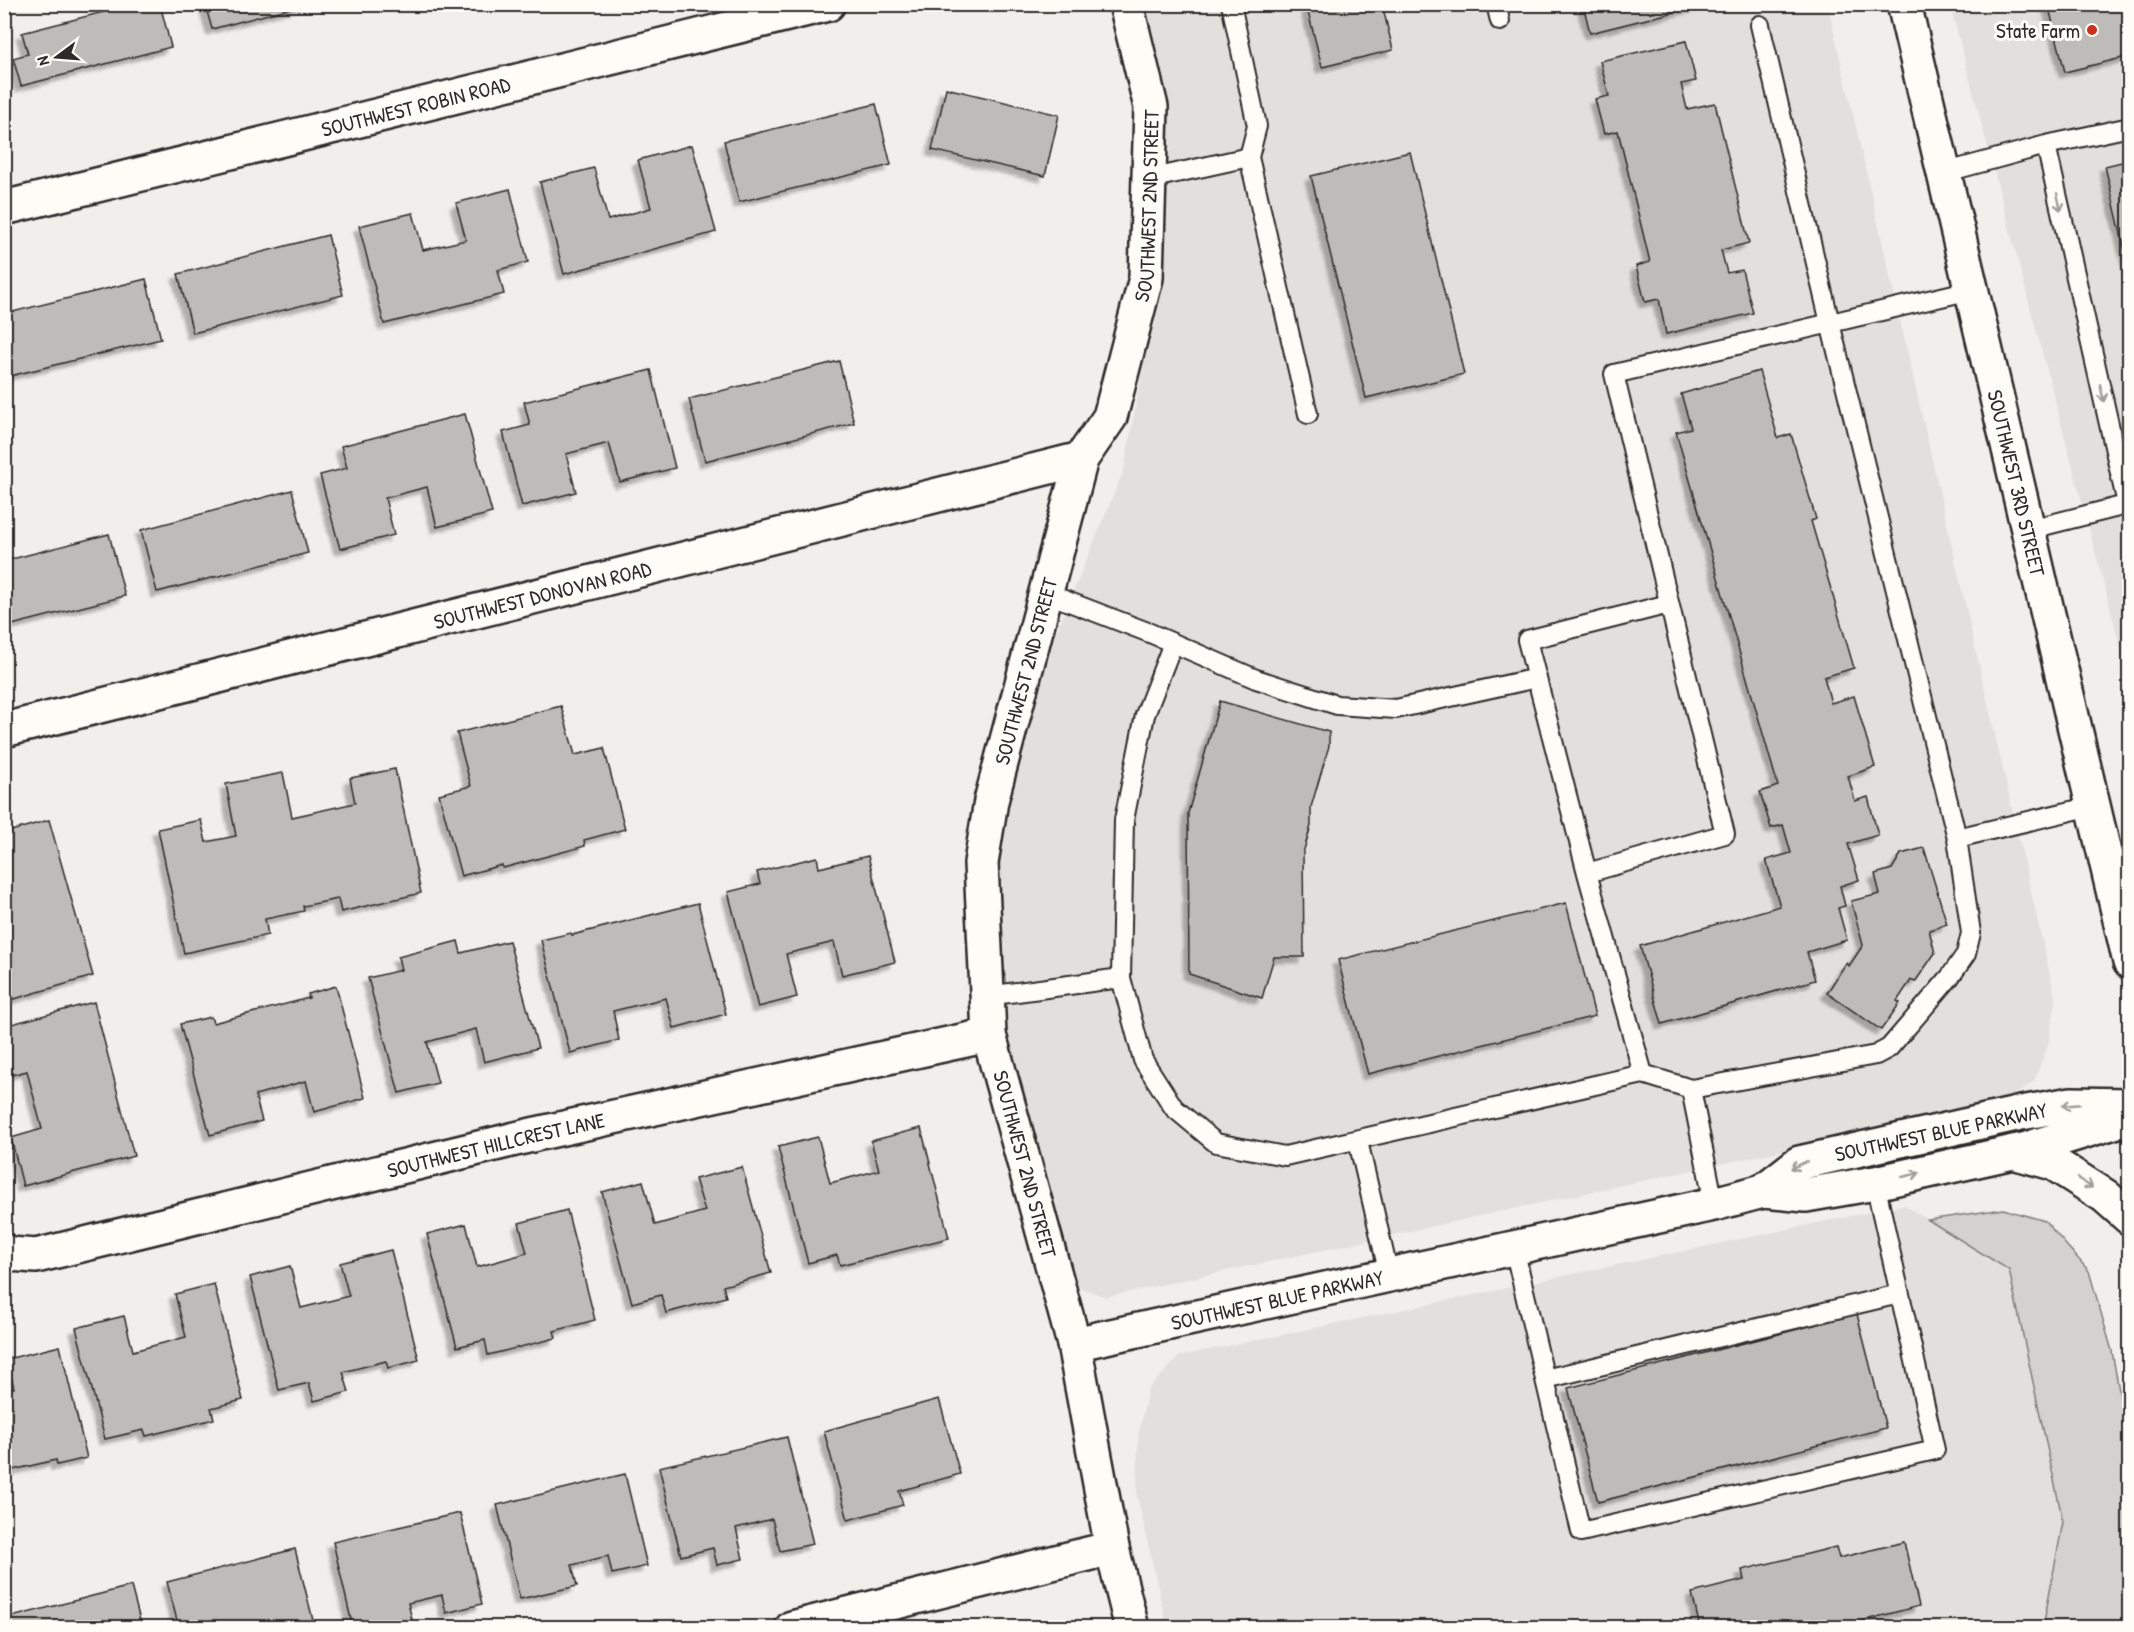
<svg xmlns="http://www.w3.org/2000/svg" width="2134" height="1632" font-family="'Patrick Hand',sans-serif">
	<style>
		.built { fill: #e1e0dc }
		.green { fill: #d3d2cf; stroke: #7f7e7d; stroke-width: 1.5 }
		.building { fill: #bdbcb8; stroke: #2b2b2b; stroke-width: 1.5; filter: url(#shadow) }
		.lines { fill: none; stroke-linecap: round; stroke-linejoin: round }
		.lane-casing { stroke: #2b2b2b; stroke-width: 22 }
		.street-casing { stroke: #2b2b2b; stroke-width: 38 }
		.secondary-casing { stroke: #2b2b2b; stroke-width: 38 }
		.lane { stroke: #fdfcf7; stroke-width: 18 }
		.street { stroke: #fdfcf7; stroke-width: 33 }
		.secondary { stroke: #fdfcf7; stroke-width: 33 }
		.oneway { stroke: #9e9e9b }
		.poi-dot { fill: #c8321e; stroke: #fdfcf7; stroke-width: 2 }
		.labels { text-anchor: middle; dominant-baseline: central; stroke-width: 6; stroke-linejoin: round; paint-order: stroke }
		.poi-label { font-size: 21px; fill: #2b2b2b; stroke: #fdfcf7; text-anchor: end }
		.street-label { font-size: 21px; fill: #2b2b2b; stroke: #fdfcf7 }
	</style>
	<defs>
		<filter id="shadow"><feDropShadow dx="-5.5" dy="5.5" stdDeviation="1.5" flood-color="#0004"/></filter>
	</defs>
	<rect width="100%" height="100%" fill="#f0efeb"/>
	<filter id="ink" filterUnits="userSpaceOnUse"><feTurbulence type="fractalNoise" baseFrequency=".0167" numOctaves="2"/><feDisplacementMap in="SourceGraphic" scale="12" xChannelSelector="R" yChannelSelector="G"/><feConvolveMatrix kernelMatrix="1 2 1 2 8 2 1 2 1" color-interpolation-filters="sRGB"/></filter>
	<g filter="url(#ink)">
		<path class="built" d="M1141 5H1828L2056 1001 2048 1045 2034 1081 2007 1101 1955 1113 1106 1297 1073 1285 1057 1248 999 1003 991 871 1022 714 1124 470 1156 291Z
			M1950 5H2129V679Z
			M1904 1205 2009 1270 2063 1522 2043 1627H1167L1137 1496 1138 1437 1148 1389 1180 1356Z"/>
		<path class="green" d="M2003 1209 2045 1221 2089 1271 2112 1351 2129 1447V1627H2043L2063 1522 2009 1270 1928 1220Z"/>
		<path class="building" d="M134 4H160L171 47 21 86 13 58 28 54 22 33Z
			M205 4H306L212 29Z
			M1306 4H1382L1393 50 1322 67Z
			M1583 4H1707L1590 33Z
			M2048 4H2130V56L2065 72Z
			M1686 41 1696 81 1681 84 1687 109 1715 103 1749 243 1721 250 1727 273 1742 270 1753 313 1666 334 1659 299 1645 302 1636 266 1650 262 1618 131 1604 134 1595 99 1609 96 1600 61Z
			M946 88 1059 115 1045 176 932 150Z
			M876 104 891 165 739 202 724 141Z
			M692 145 716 232 564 274 540 182 594 168 608 220 651 208 638 160Z
			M1410 152 1464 374 1366 398 1311 176Z
			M2130 160V272L2105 166Z
			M510 189 528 262 498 270 504 294 384 324 359 226 413 213 423 250 466 240 456 203Z
			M328 235 343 295 193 333 178 274Z
			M146 279 161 339 10 376 4 353V314Z
			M839 361 854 423 705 461 689 399Z
			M651 370 675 468 620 482 609 443 566 454 576 492 522 506 503 432 530 425 524 402Z
			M1759 371 1778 438 1791 434 1816 519 1811 521 1854 668 1824 677 1831 703 1854 696 1875 767 1848 776 1855 801 1868 797 1878 835 1848 844 1859 880 1840 886 1845 906 1838 908 1847 940 1807 952 1815 980 1662 1024 1640 946 1780 906 1766 860 1791 853 1783 825 1771 828 1760 792 1778 786 1676 432 1691 428 1681 394Z
			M465 414 492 513 437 527 427 487 385 498 394 535 340 549 320 475 347 468 341 446Z
			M292 490 308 553 157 592 141 530Z
			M109 534 125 596 4 627V561Z
			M1220 701 1329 732V746L1311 807V826L1303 853 1304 957H1274L1262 998 1189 974 1188 813Z
			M561 706 575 755 604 748 625 829 584 840 585 846 503 868 502 865 461 876 439 794 471 786 457 733Z
			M395 769 421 893 341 912 338 899 303 906 304 911 265 919 268 935 184 953 158 829 201 820 206 842 236 836 226 784 283 773 292 817 355 803 350 778Z
			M49 820 93 976 4 1002V833Z
			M1924 848 1947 924 1929 930 1935 953 1915 982 1911 980 1897 1001 1900 1003 1881 1030 1827 993 1846 963 1849 966 1863 945 1851 901 1880 894 1875 874 1892 869 1901 854Z
			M868 856 895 962 842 975 834 942 786 954 797 997 758 1007 728 892 760 884 757 872 817 857 819 868Z
			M698 903 726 1014 674 1028 666 998 613 1011 619 1040 570 1053 541 940 571 933 572 935Z
			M1566 903 1595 1016 1368 1074 1338 960Z
			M458 941 461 953 509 941 538 1048 484 1062 476 1029 427 1042 438 1083 399 1093 368 978 401 970 398 957Z
			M336 986 365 1098 314 1112 306 1081 255 1095 262 1121 210 1135 180 1024 211 1017 213 1023 309 998 308 994Z
			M94 1002 134 1156 23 1186 11 1138 42 1129 27 1071 4 1077V1026Z
			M921 1128 949 1238 840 1265 837 1255 808 1263 778 1147 818 1137 830 1183 879 1170 871 1141Z
			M742 1167 771 1273 723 1286 726 1297 666 1313 661 1295 632 1303 602 1192 643 1181 655 1225 705 1211 695 1179Z
			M567 1210 595 1320 554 1331 556 1338 488 1355 485 1340 457 1347 427 1234 466 1224 477 1267 527 1253 519 1223Z
			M391 1250 419 1360 388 1368 386 1361 343 1372 349 1392 314 1401 309 1383 279 1390 250 1277 290 1266 301 1308 349 1296 340 1263Z
			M214 1284 243 1400 211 1408 214 1419 146 1436 144 1430 105 1439 76 1328 124 1316 133 1351 186 1337 175 1294Z
			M1857 1314 1886 1428 1598 1502 1568 1388Z
			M60 1346 87 1458 57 1465 56 1460 4 1472V1390L14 1388 7 1359Z
			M939 1399 960 1474 899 1491 903 1505 848 1520 824 1431Z
			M787 1437 813 1544 780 1551 772 1519 736 1528 743 1559 717 1565 713 1548 681 1556 659 1467Z
			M625 1474 647 1566 612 1574 608 1556 572 1565 577 1586 520 1599 497 1505Z
			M460 1513 482 1604 446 1613 442 1595 408 1603 414 1628H353L333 1542Z
			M1904 1542 1919 1606 1835 1628H1700L1692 1593 1744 1580 1742 1570 1836 1547 1839 1558Z
			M295 1549 315 1628H179L167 1582Z
			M131 1586 142 1628H5L4 1619Z"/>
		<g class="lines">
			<defs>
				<path id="lane" d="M1231 4 1257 126 1249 157
					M1496 4 1500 21
					M1760 25 1830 323 1957 838 2092 806
					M2046 145 2127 504
					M1943 173 2046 145 2130 127
					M1149 179 1249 157 1308 414
					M2027 530 2130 504
					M1046 593 1150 633 1256 679 1337 705 1396 709 1537 678
					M1669 604 1527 640 1587 873 1725 834 1614 374 1971 290
					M1121 978 1143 1060 1174 1108 1216 1143 1285 1156 1643 1074 1587 873
					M987 996 1121 978 1124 820 1145 715 1173 643
					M1643 1074 1691 1089 1714 1204
					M1691 1089 1876 1055 1889 1048 1950 977 1966 954 1971 933 1957 838
					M1358 1141 1389 1275
					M1514 1248 1581 1532 1935 1450 1875 1183
					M1545 1379 1899 1294"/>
				<g id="street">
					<path id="s1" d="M4 208 828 4"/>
					<path id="s2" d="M4 730 1081 459"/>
					<path id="s3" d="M4 1251 10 1254 36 1256 536 1134 989 1035"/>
					<path id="s4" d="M1074 1344 989 1035 981 863 991 801 1081 459 1110 417 1146 278 1151 107 1126 4"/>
					<path d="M792 1628 1112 1548"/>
				</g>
				<g id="secondary">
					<path id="s5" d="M1904 4 2130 962"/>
					<path d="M2130 1105 2071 1104 2021 1113 1799 1163 1763 1191 1806 1195 1875 1183 2027 1149 2130 1117"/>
					<path d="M2013 1152 2053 1163 2105 1196 2130 1218"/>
					<path id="s6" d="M1132 1628 1112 1548 1074 1344 1714 1204 1763 1191"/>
				</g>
			</defs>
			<use href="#lane" class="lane-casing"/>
			<use href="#street" class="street-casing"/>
			<use href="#secondary" class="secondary-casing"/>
			<use href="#lane" class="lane"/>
			<use href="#street" class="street"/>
			<use href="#secondary" class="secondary"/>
		</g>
		<defs><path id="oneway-shaft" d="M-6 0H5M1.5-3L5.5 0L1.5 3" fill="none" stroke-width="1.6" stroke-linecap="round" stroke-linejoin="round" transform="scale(1.5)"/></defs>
		<g class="oneway">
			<use href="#oneway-shaft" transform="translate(2059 202) rotate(77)"/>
			<use href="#oneway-shaft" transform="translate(2102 393) rotate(77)"/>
			<use href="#oneway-shaft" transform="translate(2071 1105) rotate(175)"/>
			<use href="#oneway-shaft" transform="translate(1799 1165) rotate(155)"/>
			<use href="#oneway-shaft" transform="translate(1911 1175) rotate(-13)"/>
			<use href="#oneway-shaft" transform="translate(2085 1183) rotate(32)"/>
		</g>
	</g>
	<circle class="poi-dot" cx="2092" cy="30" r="6"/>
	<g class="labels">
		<g class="poi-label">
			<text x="2080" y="30">State Farm</text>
		</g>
		<g class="street-label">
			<text stroke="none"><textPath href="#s1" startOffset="424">SOUTHWEST ROBIN ROAD</textPath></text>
			<text stroke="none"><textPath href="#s4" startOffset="1176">SOUTHWEST 2ND STREET</textPath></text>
			<text stroke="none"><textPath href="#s5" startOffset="492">SOUTHWEST 3RD STREET</textPath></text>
			<text stroke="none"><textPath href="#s2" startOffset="555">SOUTHWEST DONOVAN ROAD</textPath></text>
			<text stroke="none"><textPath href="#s4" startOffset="690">SOUTHWEST 2ND STREET</textPath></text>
			<text transform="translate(1941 1132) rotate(-12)">SOUTHWEST BLUE PARKWAY</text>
			<text stroke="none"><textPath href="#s3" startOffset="506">SOUTHWEST HILLCREST LANE</textPath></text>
			<text transform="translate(1025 1164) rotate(75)">SOUTHWEST 2ND STREET</text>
			<text stroke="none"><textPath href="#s6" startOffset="498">SOUTHWEST BLUE PARKWAY</textPath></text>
		</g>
	</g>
	<rect width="2134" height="1632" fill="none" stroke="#fdfcf7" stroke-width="24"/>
	<rect x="12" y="12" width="2110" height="1608" fill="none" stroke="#2b2b2b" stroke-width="2" filter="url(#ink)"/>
	<g transform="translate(57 57) rotate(254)" stroke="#fdfcf7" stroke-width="4.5" paint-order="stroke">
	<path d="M0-4.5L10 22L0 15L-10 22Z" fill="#2b2b2b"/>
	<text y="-9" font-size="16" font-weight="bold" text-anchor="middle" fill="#2b2b2b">N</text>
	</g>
</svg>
